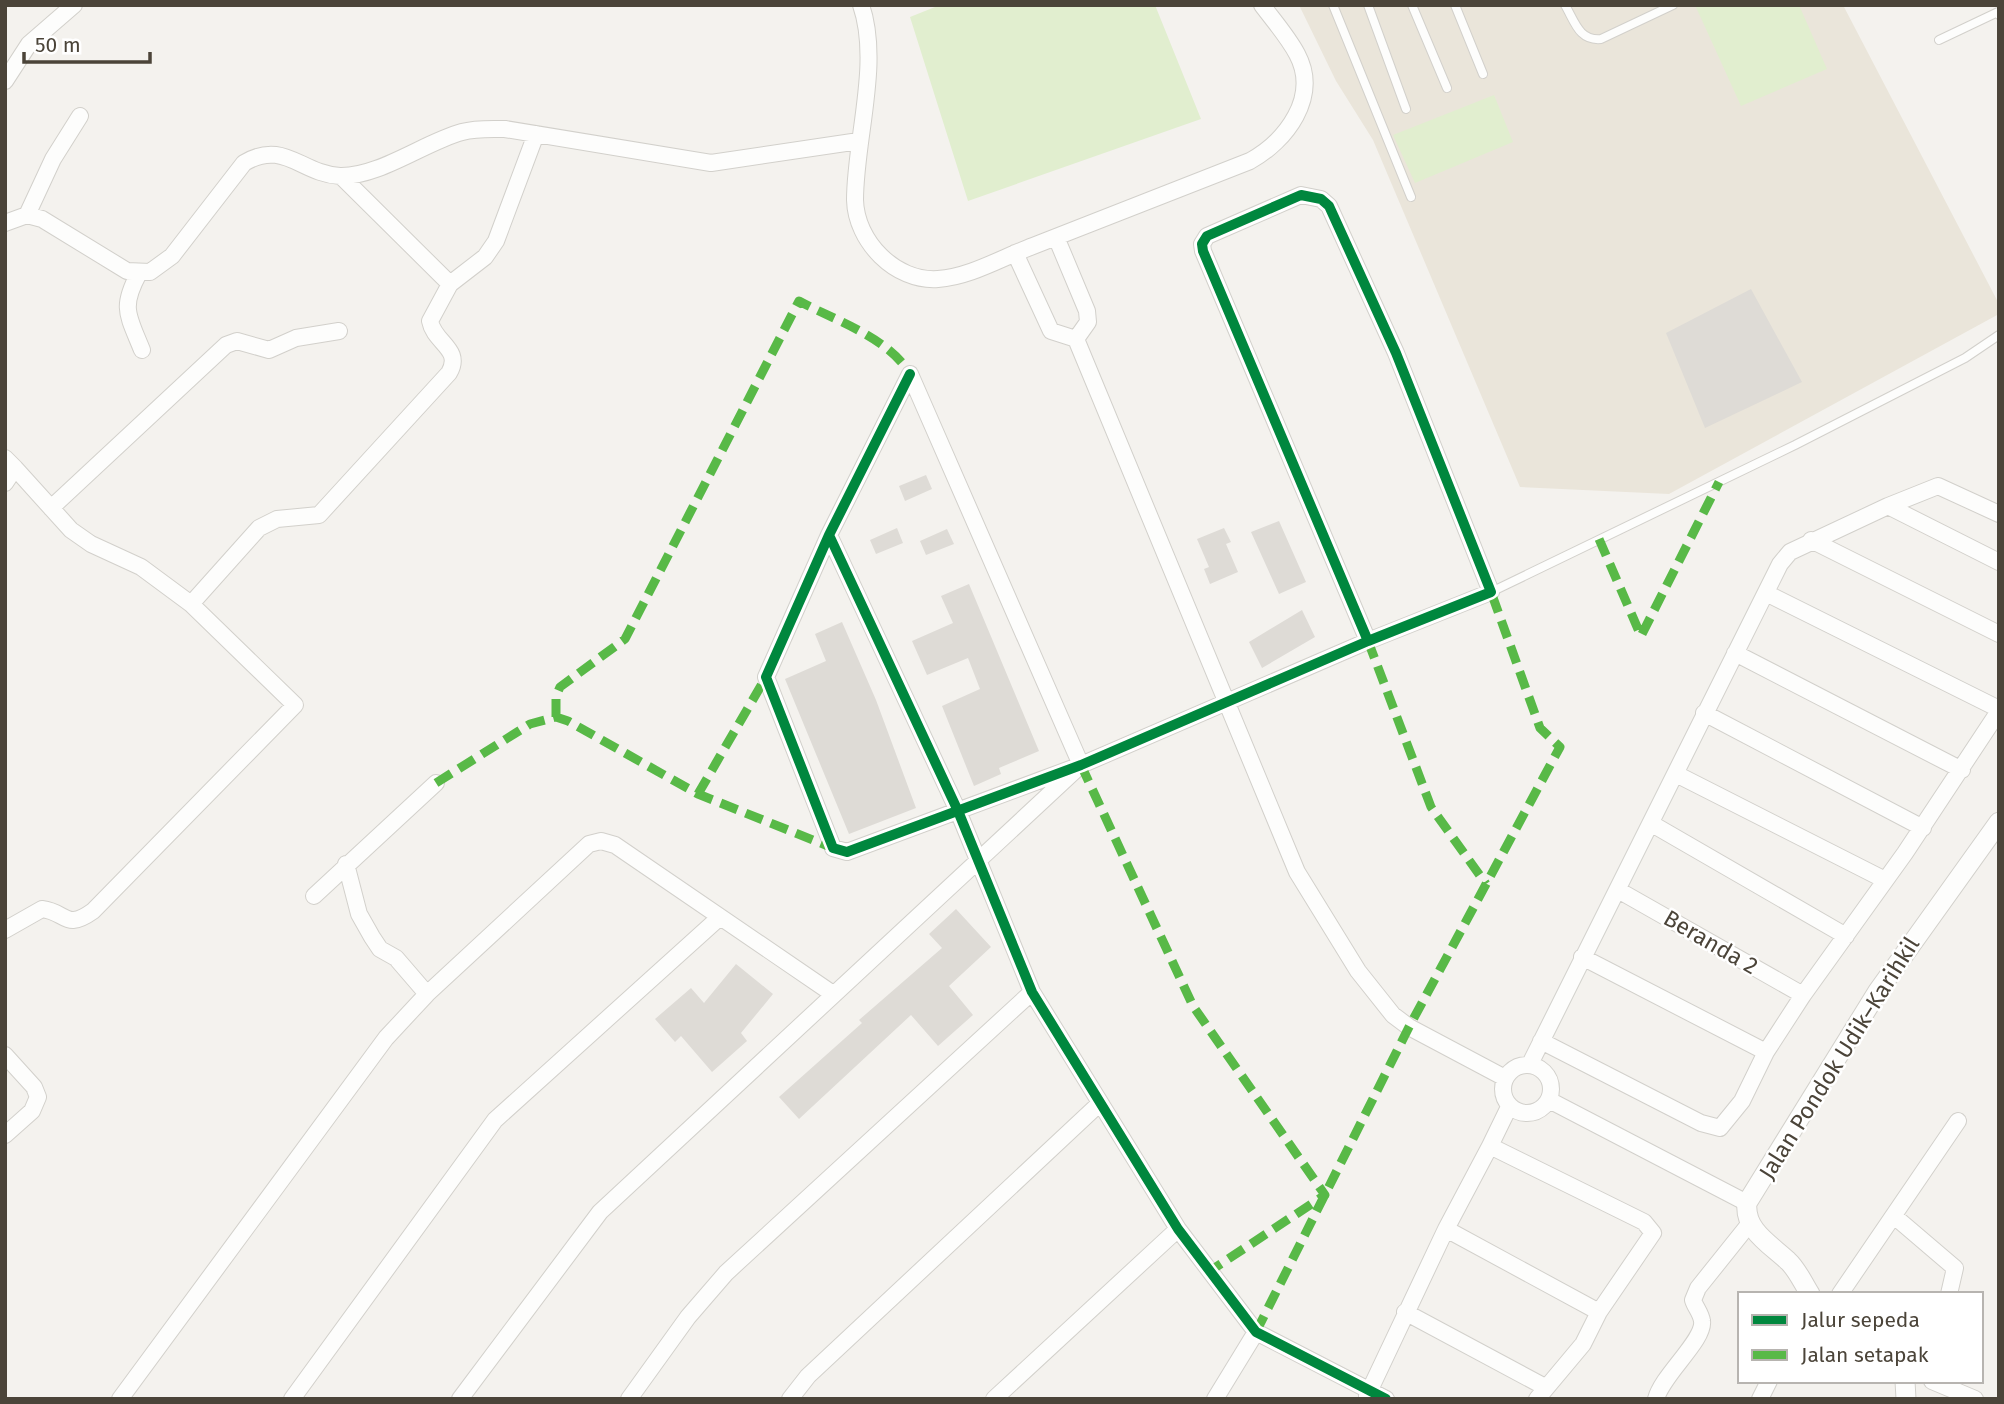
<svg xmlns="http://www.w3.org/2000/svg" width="2004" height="1404" font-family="'Fira Sans',sans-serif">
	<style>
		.education { fill: #eae5da }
		.green { fill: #e1eecf }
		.building { fill: #dedbd6 }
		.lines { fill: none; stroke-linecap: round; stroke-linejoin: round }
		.service-casing { stroke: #d2d0cb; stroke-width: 10 }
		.minor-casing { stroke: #d2d0cb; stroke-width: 18 }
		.tertiary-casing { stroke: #d2d0cb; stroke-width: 21 }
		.service { stroke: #fdfdfc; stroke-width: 8 }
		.minor { stroke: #fdfdfc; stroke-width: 16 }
		.tertiary { stroke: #fdfdfc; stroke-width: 19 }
		.quiet { stroke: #58b947; stroke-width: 9; stroke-dasharray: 18 9; stroke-linecap: butt }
		.cycleway-casing { stroke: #fff; stroke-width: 15 }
		.cycleway { stroke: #00873e; stroke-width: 10 }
		.labels { text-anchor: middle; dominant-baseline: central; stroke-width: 5; stroke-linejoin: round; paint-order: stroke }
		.street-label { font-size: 23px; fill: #4b4439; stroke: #fff }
	</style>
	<rect width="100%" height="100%" fill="#f4f2ee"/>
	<path class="education" d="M1299 5H1843L1999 304V314L1669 494 1520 487 1373 140 1336 81Z"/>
	<path class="green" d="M940 5H1155L1201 119 968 201 910 17Z
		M1695 5H1799L1827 69 1741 106Z
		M1494 95 1513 142 1415 183 1393 135Z"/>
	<path class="building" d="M1751 289 1802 382 1705 428 1666 333Z
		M926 475 932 489 905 501 899 486Z
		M1279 521 1306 582 1279 594 1251 532Z
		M897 528 903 543 876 554 870 540Z
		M1224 528 1231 542 1226 544 1238 572 1210 584 1204 569 1209 567 1197 539Z
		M947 529 954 544 926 555 920 541Z
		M969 584 1039 751 999 768 1001 774 974 786 942 706 980 689 968 658 927 675 912 641 953 623 941 596Z
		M1302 610 1315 637 1262 668 1249 642Z
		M842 622 876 700 916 808 849 834 785 679 826 661 815 634Z
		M956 909 991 947 949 986 973 1015 938 1046 911 1015 799 1119 779 1097 862 1023 859 1020 942 948 929 934Z
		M736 964 773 994 741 1033 747 1041 712 1072 681 1036 675 1042 655 1019 691 988 704 1003Z"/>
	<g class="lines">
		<defs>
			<path id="service" d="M1333 5 1411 197
				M1368 5 1406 109
				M1412 5 1447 88
				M1455 5 1483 74
				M1565 5C1575 22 1579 41 1601 39L1673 5
				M1939 40 1998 12 1999 15
				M1491 592 1795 445 1965 358 1999 335"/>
			<path id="minor" d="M861 5C881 63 855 139 855 200 856 241 895 282 938 279 970 277 1003 257 1033 246 1105 218 1177 189 1250 161 1286 141 1320 97 1297 54 1288 37 1274 21 1262 5
				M5 81 29 44 74 5
				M341 176 450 284 485 257 496 241 536 134
				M27 215 53 159 80 116
				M5 223 27 215 42 219 127 271 150 272 172 256 244 163C284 139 301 174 340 176 379 177 425 142 462 132 476 128 491 129 505 129L711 163 859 141
				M1056 237 1087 311 1088 322 1076 339
				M1015 253 1051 331 1076 339
				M139 273C120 308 128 315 142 350
				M1076 339 1297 872 1358 971 1393 1015 1409 1027 1505 1078
				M910 374 829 535 766 677 833 848 847 852 1081 765 1368 641 1491 592 1396 353 1329 206 1321 199 1301 195 1207 236 1202 244 1203 251 1368 641
				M5 458 15 468 5 483
				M1888 506 1938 486 1999 514
				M51 508 226 345 237 341 269 350 296 338 339 331
				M829 535 958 811 1032 992 1178 1229 1256 1332 1386 1399
				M1811 540 1999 634
				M1766 593 1999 709
				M191 604 259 528 277 519 319 515 449 373C463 349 434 343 430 321L450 284
				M1735 653 1962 770
				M1704 713 1923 828
				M1676 774 1885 880
				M1652 824 1846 936
				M346 864 359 914 372 937 380 949 396 958 427 994
				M1618 890 1803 995
				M314 896 436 783
				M5 930 42 909C67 912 65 931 93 911L295 705 191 604 141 567 91 544 71 530 15 468
				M1582 957 1766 1052
				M1541 1041 1701 1123 1720 1128 1742 1101 1766 1052 1803 995 1905 853 1999 711
				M5 1055 34 1087 38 1097 32 1111 5 1135
				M1530 1064 1780 564 1790 552 1888 506 1999 562
				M1503 1089a24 24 0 1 1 48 0a24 24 0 1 1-48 0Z
				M1549 1100 1747 1203
				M1490 1146 1509 1107
				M1894 1216 1955 1268 1949 1294
				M1446 1229 1599 1312
				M1840 1294 1958 1121
				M1405 1312 1545 1387
				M1932 1381 1975 1399
				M1367 1396 1446 1229 1490 1146 1644 1222 1653 1233 1599 1312 1583 1344 1537 1399
				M120 1399 386 1038 427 994 589 844 601 841 615 845 833 994
				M292 1399 495 1120 720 917
				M460 1399 600 1212 1081 765 910 374
				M629 1399 688 1317 726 1273 1032 992
				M790 1399 808 1376 1099 1104
				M994 1399 1178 1229
				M1215 1399 1256 1332
				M1656 1399C1662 1375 1705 1340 1702 1321 1701 1313 1695 1307 1693 1300L1698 1288 1750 1223
				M1760 1399 1769 1381"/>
			<path id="tertiary" d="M1810 1294C1803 1283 1797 1269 1788 1261 1770 1244 1744 1230 1747 1203L1878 991 1999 822
				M1905 1381 1906 1399"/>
		</defs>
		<use href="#service" class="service-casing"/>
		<use href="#minor" class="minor-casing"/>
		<use href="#tertiary" class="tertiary-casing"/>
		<use href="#service" class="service"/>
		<use href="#minor" class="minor"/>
		<use href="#tertiary" class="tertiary"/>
		<path class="quiet" d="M1599 539 1641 636 1719 482
			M1368 641 1431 807 1486 884
			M556 717V696L560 687 625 639 799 301C836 321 888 337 910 374
			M1081 765 1193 1006 1325 1195 1210 1271
			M436 783 530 724 556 717 568 721 698 794 833 848
			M698 794 766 677
			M1256 1332 1409 1027 1560 747 1540 728 1491 592"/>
		<defs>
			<path id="cycleway" d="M910 374 829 535 766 677 833 848 847 852 1081 765 1368 641 1491 592 1396 353 1329 206 1321 199 1301 195 1207 236 1202 244 1203 251 1368 641
				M829 535 958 811 1032 992 1178 1229 1256 1332 1386 1399"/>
		</defs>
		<use href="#cycleway" class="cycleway-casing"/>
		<use href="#cycleway" class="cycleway"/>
	</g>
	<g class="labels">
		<g class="street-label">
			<text transform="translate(1711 942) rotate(30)">Beranda 2</text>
			<text transform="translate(1839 1058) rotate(-58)">Jalan Pondok Udik–Karihkil</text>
		</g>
	</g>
	<rect width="2004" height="1404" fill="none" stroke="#4b4439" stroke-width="14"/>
	<rect x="1738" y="1292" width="245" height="91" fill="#ffffff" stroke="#b7b4b0" stroke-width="2"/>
	<rect x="1752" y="1315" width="35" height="10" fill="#00873e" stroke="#b7b4b0" stroke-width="2"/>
	<text x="1801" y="1327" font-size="21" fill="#4b4439">Jalur sepeda</text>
	<rect x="1752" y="1350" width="35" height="10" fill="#58b947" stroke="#b7b4b0" stroke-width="2"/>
	<text x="1801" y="1362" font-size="21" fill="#4b4439">Jalan setapak</text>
	<path d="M24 52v10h126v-10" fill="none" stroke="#4b4439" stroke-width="3.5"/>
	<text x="35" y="52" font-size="21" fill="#4b4439" stroke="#ffffff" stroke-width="5" paint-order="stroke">50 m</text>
</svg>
